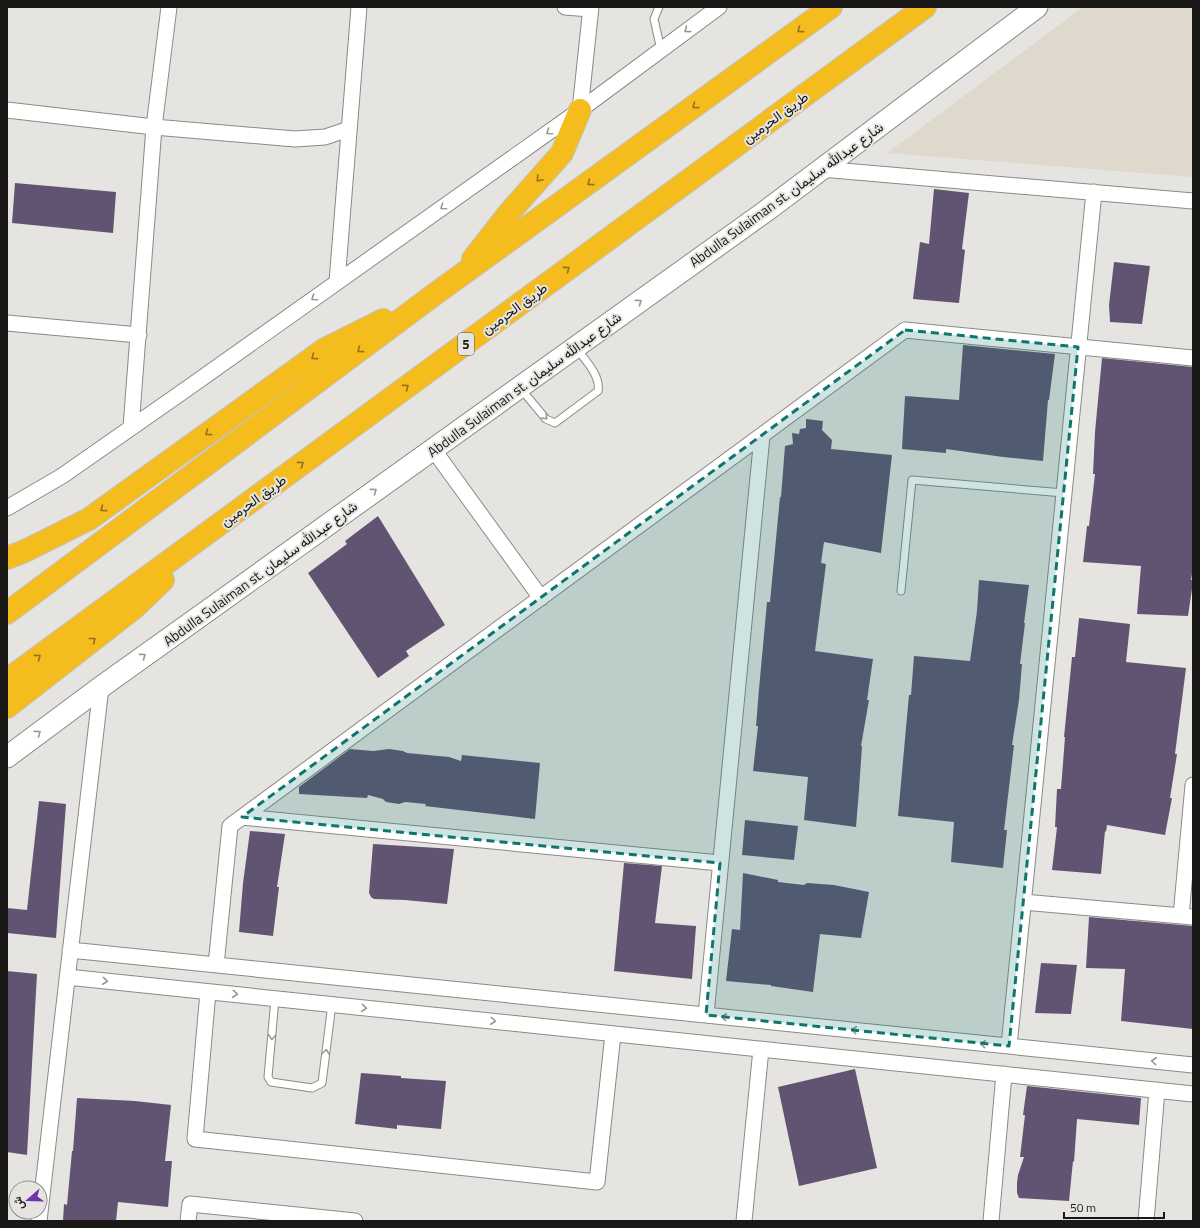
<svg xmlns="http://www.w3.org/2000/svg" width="1200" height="1228" font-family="'Titillium Web',Vazirmatn,sans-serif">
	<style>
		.built { fill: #ded8cd }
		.building { fill: #615473 }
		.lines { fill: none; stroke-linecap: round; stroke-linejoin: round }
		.lane-casing { stroke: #8b8a86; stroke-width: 9 }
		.street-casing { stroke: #8b8a86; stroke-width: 17 }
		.secondary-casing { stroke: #8b8a86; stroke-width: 23 }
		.highway-casing { stroke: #c3c3c3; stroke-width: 24 }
		.lane { stroke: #fff; stroke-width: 7 }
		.street { stroke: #fff; stroke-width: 15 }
		.secondary { stroke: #fff; stroke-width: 21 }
		.highway { stroke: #f5bc1e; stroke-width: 22 }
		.oneway { stroke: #989797 }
		.oneway2 { stroke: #92721b }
		.marked { fill: #0f766e; fill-opacity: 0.2; stroke: #0f766e; stroke-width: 3; stroke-dasharray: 8 5; stroke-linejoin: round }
		.labels { text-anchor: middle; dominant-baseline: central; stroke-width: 4; stroke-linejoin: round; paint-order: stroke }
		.shield { fill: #e6e4e0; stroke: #565553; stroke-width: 1 }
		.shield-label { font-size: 13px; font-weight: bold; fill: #191817 }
		.street-label { font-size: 14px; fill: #191817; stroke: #e6e4e0 }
	</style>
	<rect width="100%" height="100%" fill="#e6e4e0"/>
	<path class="built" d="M1083 7H1193V177L887 153Z"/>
	<path class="building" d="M15 183 116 192 113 233 12 223Z
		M934 189 969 193 962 249 965 250 959 303 913 299 920 242 929 244Z
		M1114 262 1150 266 1142 324 1110 322 1109 305Z
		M963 345 1055 354 1049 400H1048L1043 461 1003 457 946 449V453L902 449 905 396 959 400Z
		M1102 358 1193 367V568L1191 580H1193V582L1188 616 1137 614 1141 566 1083 562 1087 526H1089L1095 474H1093L1095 432Z
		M806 419 823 421 822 430 832 440 831 449 892 455 881 553 824 542 821 563 826 564 815 651 873 659 867 700H869L861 746H862L859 790 856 827 804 820 808 777 753 771 758 726H756L759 689 767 602H770L780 497H781L785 446 793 444 792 433 799 434 800 429 806 428Z
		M378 516 445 625 406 651 409 656 378 678 308 573 347 544 345 541Z
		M979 580 1029 585 1024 623H1025L1020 664H1022L1019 700 1012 745H1014L1004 830H1007L1003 868 951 862 954 822 898 816 909 695H911L914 656 970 661 977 611Z
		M1079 618 1130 624 1126 662 1186 668 1175 754H1177L1170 798H1172L1165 835 1107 825 1106 832 1105 831 1101 874 1052 870 1057 827H1055L1057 789H1061L1065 737H1064L1072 657H1075Z
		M350 749 373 751 389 749 403 751 407 753 449 757 461 761 462 755 540 763 535 819 425 806 426 804 405 802 399 804 386 802 383 799 368 795 367 798 299 794V787Z
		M39 801 66 804 56 938 7 933V908L27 910Z
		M745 820 798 826 794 860 742 855Z
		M250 831 285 834 277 887H279L273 936 239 932 243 883Z
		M373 844 454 849 447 904 405 900 374 899 371 897 369 893Z
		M624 863 662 866 655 923 696 926 692 979 614 971Z
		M743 873 778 880V882L804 885 807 883 834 885 869 892 861 938 820 934 813 992 771 986V985L726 981 732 929 740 930Z
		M1089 917 1193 926V1029L1121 1021 1125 969 1086 968Z
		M1041 963 1077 965 1071 1014 1035 1013Z
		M7 971 37 974 27 1155 7 1152Z
		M855 1069 877 1168 799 1186 778 1087Z
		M361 1073 401 1076V1078L446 1081 441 1129 397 1125V1129L355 1124Z
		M1027 1086 1141 1098 1139 1125 1077 1119 1074 1162 1073 1161 1069 1201 1019 1198 1017 1193V1183L1018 1175 1024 1157H1020L1025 1115H1023Z
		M77 1098 135 1101 171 1105 165 1161H172L168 1207 118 1202 116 1221H63L64 1204 67 1205 72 1151H73Z"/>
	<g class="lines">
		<defs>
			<path id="lane" d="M659 7 654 19 661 50
				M521 389 546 419 555 423 598 391C601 376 585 360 577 349
				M901 591 912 480 1064 493
				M275 999 268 1077 271 1082 312 1088 322 1083 332 1004"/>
			<path id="street" d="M565 7 590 9
				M7 110 154 127 295 139 325 137 349 129
				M580 110 591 7
				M821 169 1193 201
				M337 282 359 7
				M7 323 139 335
				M131 427 154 127 169 7
				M433 449 541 598
				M7 508 62 476 188 388 580 110 719 7
				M242 817 720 863
				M1023 902 1193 917
				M1181 916 1193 785
				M70 950 1193 1065
				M216 965 230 826 905 330 1193 358
				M67 977 1193 1094
				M208 992 195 1139 597 1182 613 1034
				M706 1015 762 436
				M1009 1046 1094 192
				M39 1221 101 687
				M188 1221 190 1204 355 1221
				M744 1221 761 1049
				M991 1221 1004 1074
				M1146 1221 1157 1090"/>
			<path id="secondary" d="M7 757 101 687 766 211 1037 7"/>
			<path id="highway" d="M473 259 509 213 562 153 580 110
				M7 558 25 551 89 519 325 349 383 320
				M7 613 435 294 831 7
				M7 680 925 7
				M7 707 134 608 163 580"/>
		</defs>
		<use href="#lane" class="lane-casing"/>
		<use href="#street" class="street-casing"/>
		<use href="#secondary" class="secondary-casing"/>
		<use href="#highway" class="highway-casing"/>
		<use href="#lane" class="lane"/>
		<use href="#street" class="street"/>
		<use href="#secondary" class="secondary"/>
		<use href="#highway" class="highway"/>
	</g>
	<defs><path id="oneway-chevron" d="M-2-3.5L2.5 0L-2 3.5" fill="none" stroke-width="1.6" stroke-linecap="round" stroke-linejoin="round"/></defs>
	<g class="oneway">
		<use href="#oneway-chevron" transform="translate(687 30) rotate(143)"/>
		<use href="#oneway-chevron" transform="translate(549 132) rotate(145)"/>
		<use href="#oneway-chevron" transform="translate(443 207) rotate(145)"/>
		<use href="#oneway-chevron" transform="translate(314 298) rotate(145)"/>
		<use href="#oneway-chevron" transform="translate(639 302) rotate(-36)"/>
		<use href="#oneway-chevron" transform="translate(545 417) rotate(46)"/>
		<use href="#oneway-chevron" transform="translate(374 491) rotate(-36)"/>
		<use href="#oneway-chevron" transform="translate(143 656) rotate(-36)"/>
		<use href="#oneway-chevron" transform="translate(38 733) rotate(-37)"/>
		<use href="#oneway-chevron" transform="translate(105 981) rotate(6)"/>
		<use href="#oneway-chevron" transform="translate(235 994) rotate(6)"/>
		<use href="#oneway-chevron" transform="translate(364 1008) rotate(6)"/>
		<use href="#oneway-chevron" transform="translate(724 1017) rotate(-174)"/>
		<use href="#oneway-chevron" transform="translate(493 1021) rotate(6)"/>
		<use href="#oneway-chevron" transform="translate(854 1030) rotate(-174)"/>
		<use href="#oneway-chevron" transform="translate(272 1037) rotate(95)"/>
		<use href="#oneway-chevron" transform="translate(983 1044) rotate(-174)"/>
		<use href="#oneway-chevron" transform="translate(326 1052) rotate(-83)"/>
		<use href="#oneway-chevron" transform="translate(1154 1061) rotate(-174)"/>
	</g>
	<g class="oneway2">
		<use href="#oneway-chevron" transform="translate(800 30) rotate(144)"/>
		<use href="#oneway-chevron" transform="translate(695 106) rotate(144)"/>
		<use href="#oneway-chevron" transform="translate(539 179) rotate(132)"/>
		<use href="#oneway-chevron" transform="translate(590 183) rotate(144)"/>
		<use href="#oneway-chevron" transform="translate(567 269) rotate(-36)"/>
		<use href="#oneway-chevron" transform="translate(360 350) rotate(143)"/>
		<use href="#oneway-chevron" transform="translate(314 357) rotate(144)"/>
		<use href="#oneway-chevron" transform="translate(406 387) rotate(-36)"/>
		<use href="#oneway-chevron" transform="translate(208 433) rotate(144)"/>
		<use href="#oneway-chevron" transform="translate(301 464) rotate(-36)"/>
		<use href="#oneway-chevron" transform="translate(103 509) rotate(144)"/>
		<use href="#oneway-chevron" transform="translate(93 640) rotate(-38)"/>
		<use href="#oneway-chevron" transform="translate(38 657) rotate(-36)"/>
	</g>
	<path class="marked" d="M905 330 1078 347 1009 1046 706 1015 720 863 242 817Z"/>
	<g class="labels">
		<rect class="shield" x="458" y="333" width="16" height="22" rx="3"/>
		<g class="shield-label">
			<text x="466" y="344">5</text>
		</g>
		<g class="street-label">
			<text transform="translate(775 117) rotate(-36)">طريق الحرمين</text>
			<text transform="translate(786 194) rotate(-36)">Abdulla Sulaiman st. شارع عبدالله سليمان</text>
			<text transform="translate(514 308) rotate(-36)">طريق الحرمين</text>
			<text transform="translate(524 384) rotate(-36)">Abdulla Sulaiman st. شارع عبدالله سليمان</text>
			<text transform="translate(253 500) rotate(-36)">طريق الحرمين</text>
			<text transform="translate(260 573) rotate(-36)">Abdulla Sulaiman st. شارع عبدالله سليمان</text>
		</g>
	</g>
	<rect width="1200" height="1228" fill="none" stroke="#191817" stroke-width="16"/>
	<g transform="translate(28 1200) rotate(250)"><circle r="19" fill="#e6e4e0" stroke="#949290"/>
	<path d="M0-3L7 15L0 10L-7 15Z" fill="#6f34a9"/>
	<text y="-6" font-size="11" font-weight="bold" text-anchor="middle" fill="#191817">ش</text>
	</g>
	<path d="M1064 1212v6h100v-6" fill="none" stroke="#191817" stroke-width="2"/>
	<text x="1070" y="1212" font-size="12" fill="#191817" stroke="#e6e4e0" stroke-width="3" paint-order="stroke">50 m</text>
</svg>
